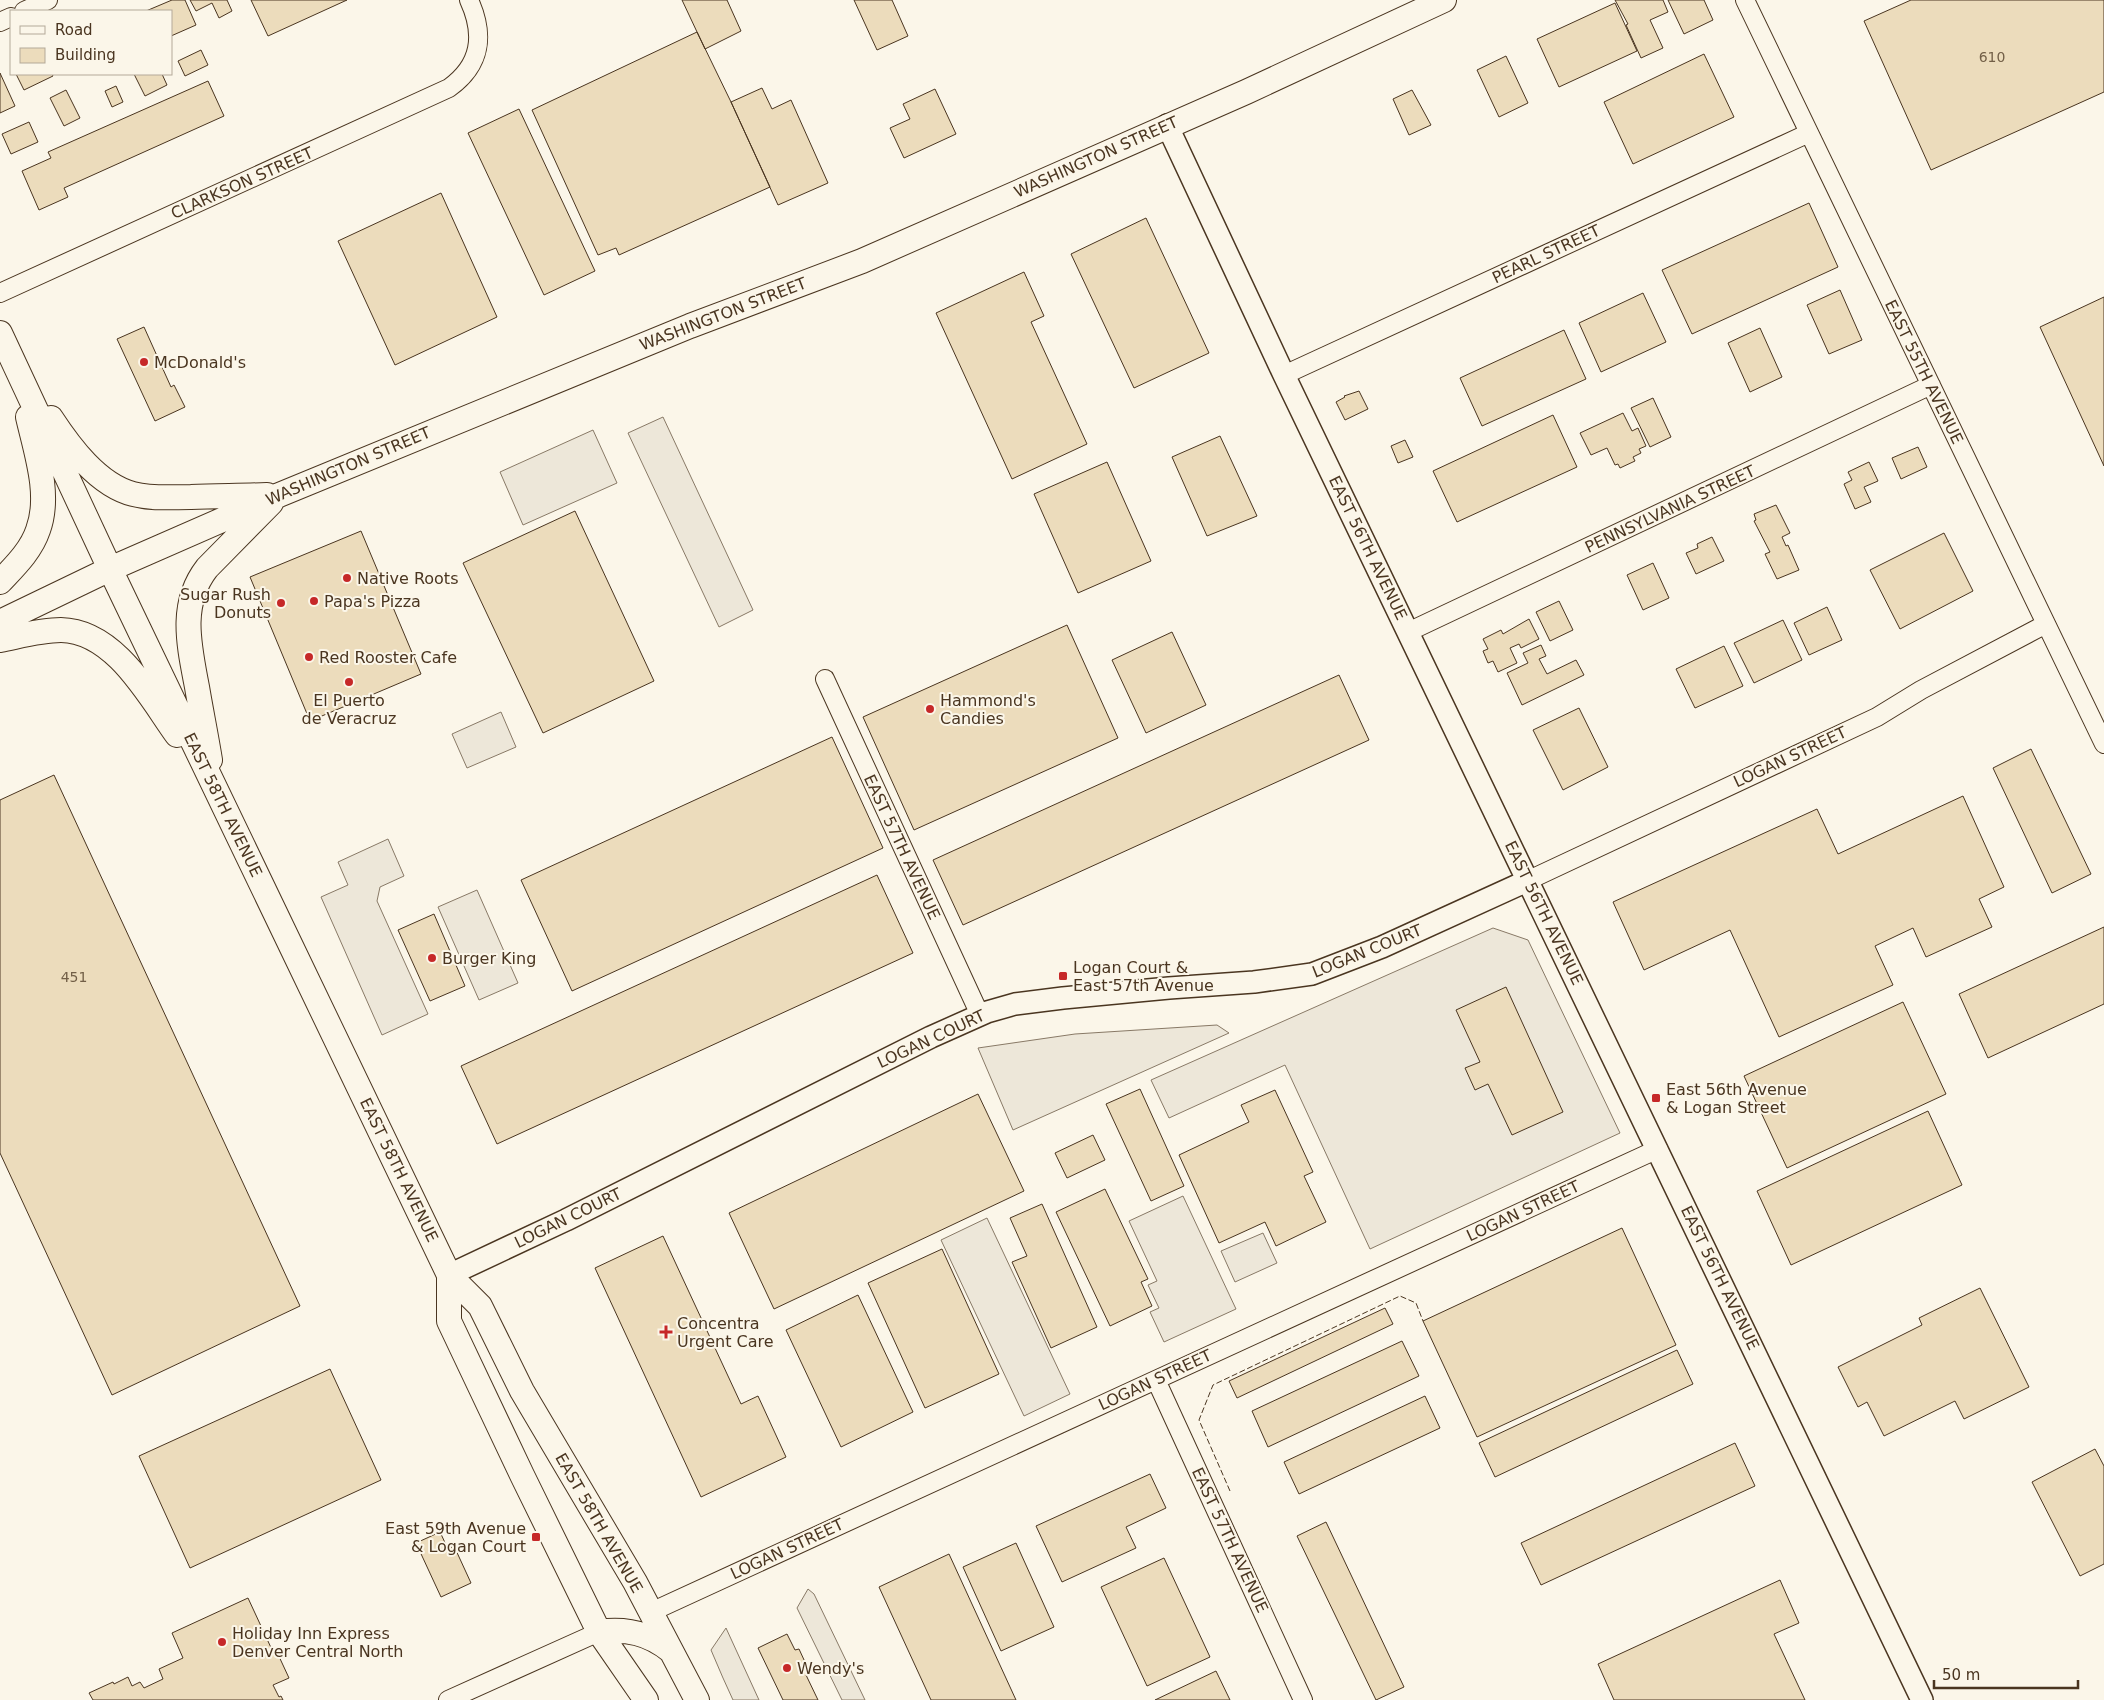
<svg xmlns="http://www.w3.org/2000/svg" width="2104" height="1700" font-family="'DejaVu Sans',sans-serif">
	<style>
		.parking { fill: #ede7d9; stroke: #887966 }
		.building { fill: #ecdcbc; stroke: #4a3520 }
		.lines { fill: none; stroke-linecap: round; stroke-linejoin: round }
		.minor-casing { stroke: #4a3520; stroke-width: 20 }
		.tertiary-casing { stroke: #4a3520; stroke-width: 24 }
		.secondary-casing { stroke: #4a3520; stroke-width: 26 }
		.minor { stroke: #fbf6e9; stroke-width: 18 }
		.tertiary { stroke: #fbf6e9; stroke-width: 21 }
		.secondary { stroke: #fbf6e9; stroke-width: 24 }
		.fence { stroke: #4a3520; stroke-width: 1; stroke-dasharray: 6 2.5; stroke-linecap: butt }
		.poi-dot { fill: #c62828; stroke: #fbf6e9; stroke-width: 2 }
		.labels { text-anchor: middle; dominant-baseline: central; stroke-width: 4; stroke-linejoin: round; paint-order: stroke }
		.number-label { font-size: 14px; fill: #725f47 }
		.street-label { font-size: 16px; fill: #4a3520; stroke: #fbf6e9 }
		.poi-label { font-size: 16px; fill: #4a3520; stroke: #fbf6e9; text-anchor: start }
	</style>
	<rect width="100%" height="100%" fill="#fbf6e9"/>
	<path class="parking" d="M663 417 753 610 719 627 628 433Z
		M593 430 617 483 523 525 500 472Z
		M501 712 516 747 467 768 452 734Z
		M388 839 404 876 380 887 377 901 428 1014 382 1035 321 897 348 885 338 862Z
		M477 890 518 983 479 1000 438 907Z
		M1493 928 1528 940 1620 1133 1370 1249 1285 1065 1169 1118 1151 1080Z
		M1217 1025 1229 1033 1013 1130 978 1048 1075 1034Z
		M1183 1196 1236 1309 1164 1342 1150 1312 1159 1308 1148 1285 1157 1281 1129 1221Z
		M987 1218 1070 1394 1024 1416 941 1240Z
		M1263 1233 1277 1263 1235 1282 1221 1251Z
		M808 1589 814 1594 865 1700H842L797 1608Z
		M726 1628 759 1700H733L723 1678 711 1650Z"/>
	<path class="building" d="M172 0H185L196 25 171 36V11H146Z
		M190 0H227L232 11 219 18 212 3 196 11Z
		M251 0H347L268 36Z
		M682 0H727L741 31 705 49Z
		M854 0H892L908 36 877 50Z
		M1615 0H1663L1668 12 1650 20 1663 48 1641 58 1626 25 1628 24Z
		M1668 0H1704L1713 20 1684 34Z
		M1911 0H2104V92L1931 170 1864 21Z
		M1615 3 1637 51 1559 87 1537 39Z
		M697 32 731 102 770 187 619 255 616 248 598 255 532 110Z
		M201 50 208 65 185 76 178 61Z
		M1704 54 1734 117 1633 164 1604 102Z
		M1506 56 1528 103 1499 117 1477 70Z
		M0 73 15 106 0 113Z
		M16 74H52L53 76 24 90Z
		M134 74H162L167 85 145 96Z
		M208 81 224 116 64 188 68 197 39 210 22 171 51 158 48 152Z
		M116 86 123 102 112 107 105 91Z
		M762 88 772 109 791 100 828 183 778 205 731 102Z
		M935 89 956 134 904 158 890 128 910 119 903 104Z
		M66 90 80 118 64 126 50 98Z
		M1412 90 1431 125 1409 135 1393 99Z
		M519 109 595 271 544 295 468 133Z
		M29 122 38 142 11 154 2 134Z
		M441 193 497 317 395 365 338 241Z
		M1809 203 1838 267 1692 334 1662 270Z
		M1146 218 1209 353 1134 388 1071 254Z
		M1024 272 1044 316 1031 322 1087 444 1012 479 936 313Z
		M1840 290 1862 340 1829 354 1807 305Z
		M1643 293 1666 342 1601 372 1579 323Z
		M2104 297V466L2040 327Z
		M144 327 171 387 174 385 185 407 155 421 117 339Z
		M1760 328 1782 377 1750 392 1728 343Z
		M1564 330 1586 379 1482 426 1460 378Z
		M1359 391 1368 409 1345 420 1336 402 1345 397 1344 396Z
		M1653 398 1671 437 1650 447 1631 408Z
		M1623 413 1632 431 1638 428 1646 446 1639 449 1641 453 1633 457 1635 461 1620 468 1618 464 1615 465 1607 448 1591 455 1580 433Z
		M1553 415 1577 467 1457 522 1433 471Z
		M1220 436 1257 516 1207 536 1172 457Z
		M1405 440 1413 457 1398 463 1391 446Z
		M1918 447 1927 467 1901 479 1892 458Z
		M1107 462 1151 561 1078 593 1034 494Z
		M1869 462 1878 481 1864 487 1871 502 1855 509 1844 484 1852 480 1848 472Z
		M1776 505 1790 533 1782 537 1786 546 1788 545 1799 570 1777 579 1765 554 1770 552 1754 521 1756 520 1754 514Z
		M575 511 654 681 543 733 463 563Z
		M361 531 421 674 310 721 250 577Z
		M1944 533 1973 591 1900 629 1870 570Z
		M1712 537 1724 561 1696 574 1686 553 1698 548 1697 544Z
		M1653 563 1669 598 1643 610 1627 575Z
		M1559 601 1573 630 1550 641 1536 612Z
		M1827 607 1842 640 1809 655 1794 623Z
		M1529 619 1539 639 1521 648 1519 644 1510 648 1517 663 1498 672 1493 661 1488 663 1483 651 1488 649 1483 639 1501 630 1503 634Z
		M1783 620 1802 660 1754 683 1734 643Z
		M1067 625 1118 738 914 830 863 717Z
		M1172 632 1206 705 1146 733 1112 660Z
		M1541 645 1546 656 1539 659 1547 674 1576 660 1584 675 1522 705 1507 673 1528 663 1523 653Z
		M1724 646 1743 686 1695 708 1676 669Z
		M1339 675 1369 740 963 925 933 860Z
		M1579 708 1608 767 1563 790 1533 730Z
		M832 737 883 848 572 991 521 880Z
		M2031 749 2091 874 2052 893 1993 768Z
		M54 775 300 1306 112 1395 0 1153V800Z
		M1963 796 2004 887 1979 899 1992 927 1926 957 1913 928 1875 946 1893 985 1779 1037 1730 930 1644 970 1613 902 1817 809 1838 854Z
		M877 875 913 953 497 1144 461 1066Z
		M434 914 465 986 430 1001 398 930Z
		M2104 927V1004L1988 1058 1959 994Z
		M1506 987 1563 1112 1512 1135 1488 1084 1475 1090 1465 1068 1480 1062 1456 1010Z
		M1903 1002 1946 1094 1787 1168 1744 1076Z
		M1140 1089 1184 1186 1151 1201 1106 1104Z
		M1275 1090 1313 1172 1304 1176 1326 1222 1276 1246 1265 1222 1219 1243 1179 1155 1249 1122 1241 1105Z
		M978 1094 1024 1191 774 1309 729 1213Z
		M1928 1111 1962 1185 1791 1265 1757 1191Z
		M1093 1135 1105 1160 1067 1178 1055 1153Z
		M1105 1189 1148 1279 1141 1282 1152 1306 1110 1326 1056 1212Z
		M1042 1204 1097 1327 1051 1348 1012 1262 1027 1256 1010 1218Z
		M1622 1228 1676 1345 1477 1437 1423 1321Z
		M663 1236 741 1404 758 1396 786 1457 701 1497 595 1268Z
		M942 1249 999 1374 925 1408 868 1283Z
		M1980 1288 2029 1387 1964 1419 1955 1401 1884 1436 1867 1402 1858 1407 1838 1367 1922 1325 1919 1318Z
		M858 1295 913 1412 841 1447 786 1330Z
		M1385 1308 1393 1324 1237 1398 1229 1381Z
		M1402 1341 1419 1376 1268 1447 1252 1411Z
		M1677 1350 1693 1384 1495 1477 1479 1443Z
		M330 1369 381 1480 190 1568 139 1456Z
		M1425 1396 1440 1428 1299 1494 1284 1462Z
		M1735 1443 1755 1486 1541 1585 1521 1543Z
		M2095 1449 2104 1466V1564L2080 1576 2032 1482Z
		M1150 1474 1166 1508 1126 1527 1136 1548 1062 1582 1036 1526Z
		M1326 1522 1404 1687 1376 1700 1297 1536Z
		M440 1532 448 1549 454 1546 471 1583 441 1597 416 1543Z
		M1016 1543 1054 1627 1001 1651 963 1567Z
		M949 1554 1016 1700H931L879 1587Z
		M1164 1558 1210 1657 1147 1686 1101 1587Z
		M1780 1580 1799 1623 1774 1634 1805 1700H1614L1598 1664Z
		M248 1598 273 1652 276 1650 289 1678 273 1685 279 1697 281 1696 283 1700H93L89 1693 113 1682 114 1684 128 1677 132 1686 140 1682 144 1688 163 1679 159 1669 183 1658 172 1633Z
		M787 1634 795 1650 799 1649 805 1662 809 1673 806 1675 818 1700H783L758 1648Z
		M1216 1671 1230 1700H1155Z"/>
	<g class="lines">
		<defs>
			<path id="minor" d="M1745 0 2104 744
				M24 11 48 0
				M0 22 11 17
				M0 293 449 88C481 65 485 35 469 0
				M1284 375 1809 133
				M1408 632 1931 385
				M825 679 980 1015
				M1529 880 1877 717 1921 690 2046 624
				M1156 1380 1303 1700
				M651 1612 1658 1149
				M448 1700 599 1632"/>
			<path id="tertiary" d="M1167 125 1284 375 1922 1700
				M449 1275 566 1220 931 1037 987 1012 1015 1004 1063 998 1169 988 1254 982 1312 974 1382 947 1529 880"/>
			<path id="secondary" d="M0 333 110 569 449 1275 480 1306 522 1391 635 1582 697 1700
				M51 418C70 447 98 485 133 494 152 499 172 497 191 497 216 496 242 496 267 495
				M0 582C14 567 31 551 38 530 51 495 36 452 28 417
				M0 622 110 569 279 495 690 326 862 261 1246 92 1444 0
				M0 640C20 636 41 630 61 630 115 631 149 696 177 735
				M210 760C206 735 201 711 197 687 189 645 179 604 207 568L271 503
				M449 1275V1321L522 1475 599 1632 646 1700
				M599 1632C626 1628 649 1633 671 1651"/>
		</defs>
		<use href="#minor" class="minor-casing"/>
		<use href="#tertiary" class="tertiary-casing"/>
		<use href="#secondary" class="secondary-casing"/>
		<use href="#minor" class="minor"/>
		<use href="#tertiary" class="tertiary"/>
		<use href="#secondary" class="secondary"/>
		<path class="fence" d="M1230 1491 1199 1420 1213 1385 1400 1296 1416 1303 1423 1321"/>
	</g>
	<g class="poi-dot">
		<circle cx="144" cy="362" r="5"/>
		<circle cx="347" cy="578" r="5"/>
		<circle cx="314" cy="601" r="5"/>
		<circle cx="281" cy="603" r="5"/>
		<circle cx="309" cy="657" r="5"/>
		<circle cx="349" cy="682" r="5"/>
		<circle cx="930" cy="709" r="5"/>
		<circle cx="432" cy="958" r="5"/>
		<rect x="1058" y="971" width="10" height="10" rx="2.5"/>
		<rect x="1651" y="1093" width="10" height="10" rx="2.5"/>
		<path d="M663.5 1324.5h5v5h5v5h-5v5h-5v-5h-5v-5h5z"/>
		<rect x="531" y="1532" width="10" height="10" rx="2.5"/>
		<circle cx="222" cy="1642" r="5"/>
		<circle cx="787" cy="1668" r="5"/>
	</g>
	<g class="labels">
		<g class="number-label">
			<text x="1992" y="57">610</text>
			<text x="74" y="977">451</text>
		</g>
		<g class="street-label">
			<text transform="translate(1096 157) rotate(-24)">WASHINGTON STREET</text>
			<text transform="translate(242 183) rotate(-24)">CLARKSON STREET</text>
			<text transform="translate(1546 254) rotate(-25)">PEARL STREET</text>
			<text transform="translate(723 314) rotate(-21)">WASHINGTON STREET</text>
			<text transform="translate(1924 372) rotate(64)">EAST 55TH AVENUE</text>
			<text transform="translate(348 466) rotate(-23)">WASHINGTON STREET</text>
			<text transform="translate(1670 509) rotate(-25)">PENNSYLVANIA STREET</text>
			<text transform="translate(1368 548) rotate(64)">EAST 56TH AVENUE</text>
			<text transform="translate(1790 757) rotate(-25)">LOGAN STREET</text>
			<text transform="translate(223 805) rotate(64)">EAST 58TH AVENUE</text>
			<text transform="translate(902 847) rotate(65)">EAST 57TH AVENUE</text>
			<text transform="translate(1544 913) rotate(64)">EAST 56TH AVENUE</text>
			<text transform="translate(1367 951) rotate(-22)">LOGAN COURT</text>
			<text transform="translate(931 1039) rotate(-25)">LOGAN COURT</text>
			<text transform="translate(399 1170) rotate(64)">EAST 58TH AVENUE</text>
			<text transform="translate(1523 1211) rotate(-25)">LOGAN STREET</text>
			<text transform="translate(568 1218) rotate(-26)">LOGAN COURT</text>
			<text transform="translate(1720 1278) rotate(64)">EAST 56TH AVENUE</text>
			<text transform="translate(1155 1380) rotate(-25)">LOGAN STREET</text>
			<text transform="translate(599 1523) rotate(60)">EAST 58TH AVENUE</text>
			<text transform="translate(1230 1540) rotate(65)">EAST 57TH AVENUE</text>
			<text transform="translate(787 1549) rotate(-25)">LOGAN STREET</text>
		</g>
		<g class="poi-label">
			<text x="154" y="362">McDonald's</text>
			<text x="357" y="578">Native Roots</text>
			<text x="271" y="594" text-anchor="end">Sugar Rush<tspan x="271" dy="18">Donuts</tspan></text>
			<text x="324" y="601">Papa's Pizza</text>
			<text x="319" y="657">Red Rooster Cafe</text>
			<text x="349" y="700" text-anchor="middle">El Puerto<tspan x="349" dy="18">de Veracruz</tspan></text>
			<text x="940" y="700">Hammond's<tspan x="940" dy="18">Candies</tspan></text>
			<text x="442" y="958">Burger King</text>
			<text x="1073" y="967">Logan Court &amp;<tspan x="1073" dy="18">East 57th Avenue</tspan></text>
			<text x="1666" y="1089">East 56th Avenue<tspan x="1666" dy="18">&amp; Logan Street</tspan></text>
			<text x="677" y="1323">Concentra<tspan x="677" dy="18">Urgent Care</tspan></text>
			<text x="526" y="1528" text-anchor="end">East 59th Avenue<tspan x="526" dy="18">&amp; Logan Court</tspan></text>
			<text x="232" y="1633">Holiday Inn Express<tspan x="232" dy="18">Denver Central North</tspan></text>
			<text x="797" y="1668">Wendy's</text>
		</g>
	</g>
	<rect x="10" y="10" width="162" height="65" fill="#fbf6e9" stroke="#b4a999"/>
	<rect x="20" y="26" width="25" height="8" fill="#fbf6e9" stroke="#b4a999"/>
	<text x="55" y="35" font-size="15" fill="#4a3520">Road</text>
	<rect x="20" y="48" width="25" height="15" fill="#ecdcbc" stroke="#b4a999"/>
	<text x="55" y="60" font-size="15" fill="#4a3520">Building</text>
	<path d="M1934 1680v8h144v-8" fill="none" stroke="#4a3520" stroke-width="2.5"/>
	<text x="1942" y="1680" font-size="15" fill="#4a3520" stroke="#fbf6e9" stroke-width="4" paint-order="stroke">50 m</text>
</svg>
